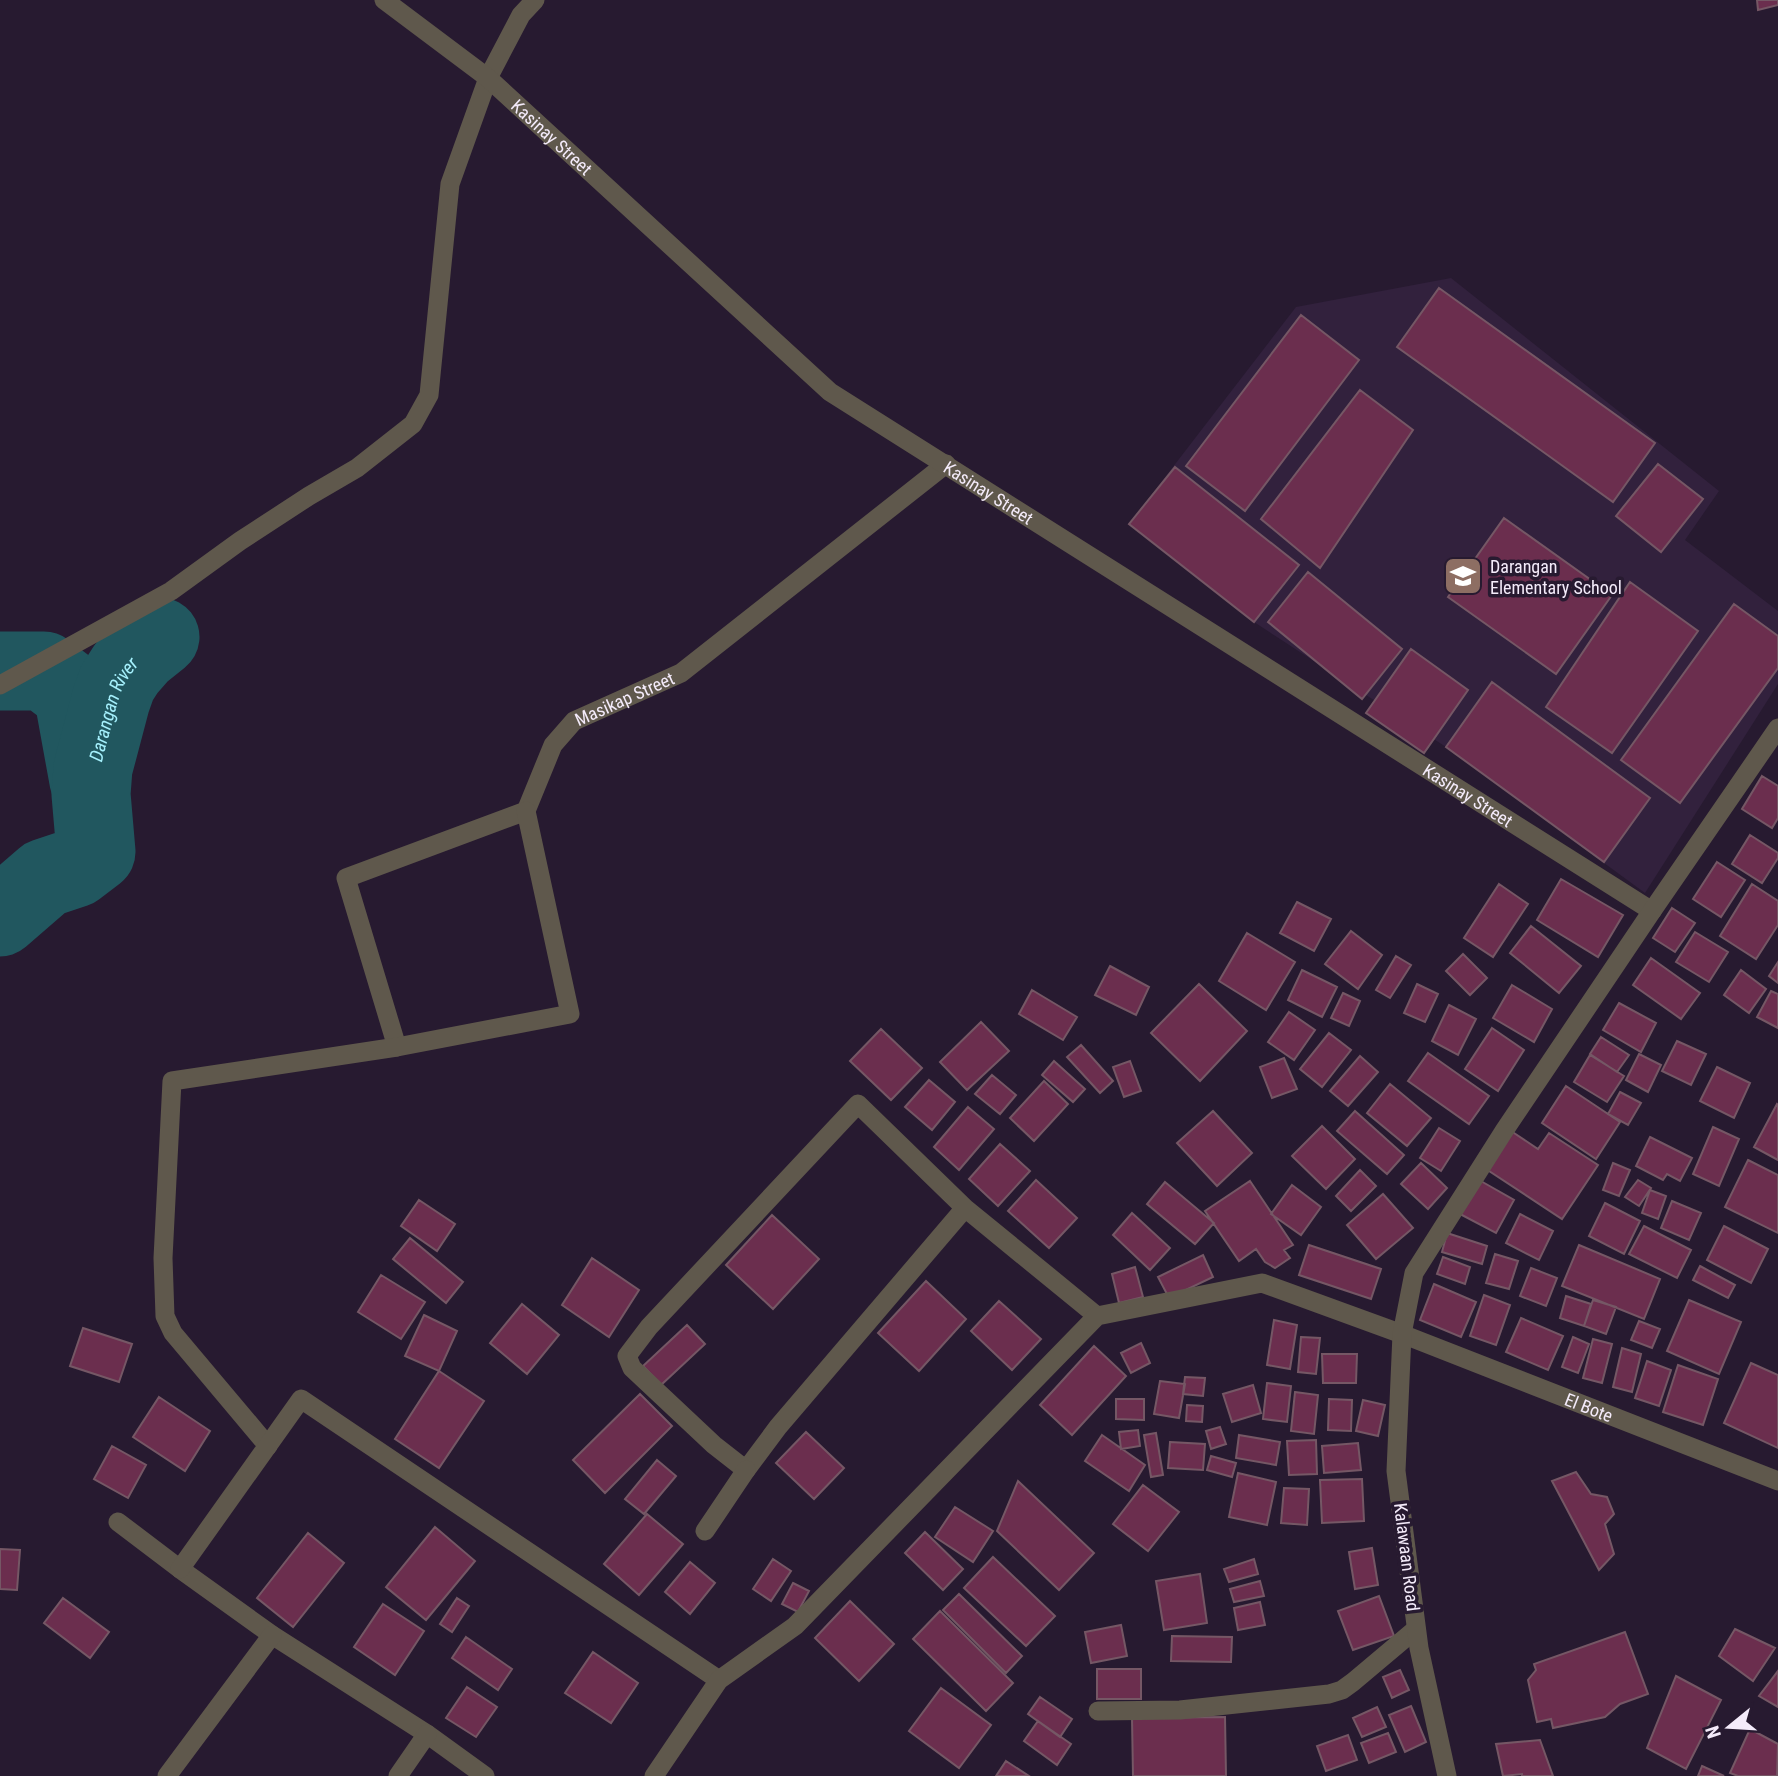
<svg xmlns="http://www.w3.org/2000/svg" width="1778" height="1776" font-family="'Roboto Condensed',sans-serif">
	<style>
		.built { fill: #32213d }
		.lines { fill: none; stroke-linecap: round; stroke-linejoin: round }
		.river { stroke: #21575f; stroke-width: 79 }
		.building { fill: #6b2e4e; stroke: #755765; stroke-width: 2 }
		.minor { stroke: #5f584c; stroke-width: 19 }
		.tertiary { stroke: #5f584c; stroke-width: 19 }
		.labels { text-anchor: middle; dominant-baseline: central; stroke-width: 7; stroke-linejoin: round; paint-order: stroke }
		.street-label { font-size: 18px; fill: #f4ebfa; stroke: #271a30 }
		.poi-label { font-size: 18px; fill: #f4ebfa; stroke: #271a30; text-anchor: start }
		.water-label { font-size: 19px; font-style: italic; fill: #a5f0fc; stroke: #271a30 }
	</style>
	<rect width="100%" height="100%" fill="#271a30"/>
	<path class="built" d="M1451 278 1719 491 1685 540 1778 611V684L1645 893 1446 747 1254 622 1129 524 1296 307Z"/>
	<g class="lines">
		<g class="river">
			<path d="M0 671H44L73 693 89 781"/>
			<path id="s1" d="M0 917 45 878 75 868 96 852 91 794 93 768 111 700 117 683 126 669 140 653 160 637"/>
		</g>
	</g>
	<path class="building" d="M1757 0H1778V5L1758 10Z
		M1439 288 1655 443 1613 502 1397 347Z
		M1301 315 1359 360 1245 511 1186 466Z
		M1360 390 1413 430 1320 568 1261 519Z
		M1658 464 1703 499 1661 552 1616 516Z
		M1175 467 1299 565 1254 622 1129 524Z
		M1504 518 1612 595 1556 674 1448 597Z
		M1308 572 1402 649 1362 699 1268 622Z
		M1630 582 1698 631 1612 753 1546 707Z
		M1734 604 1778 636V668L1680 803 1621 760Z
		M1411 649 1468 690 1424 753 1366 713Z
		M1492 682 1650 798 1604 862 1446 747Z
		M1762 776 1778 786V818L1772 828 1742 809Z
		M1750 835 1778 853V858L1762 883 1732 864Z
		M1717 862 1745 880 1721 917 1693 899Z
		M1561 879 1623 915 1598 957 1537 920Z
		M1499 884 1528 904 1493 957 1464 938Z
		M1752 884 1778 901V925L1756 959 1720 936Z
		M1297 902 1331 919 1314 951 1280 933Z
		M1672 908 1695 923 1675 952 1653 938Z
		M1531 926 1581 966 1559 993 1510 953Z
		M1351 931 1382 955 1358 989 1325 964Z
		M1695 932 1728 952 1709 982 1676 962Z
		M1247 933 1295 962 1266 1010 1219 981Z
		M1463 954 1487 978 1470 995 1446 971Z
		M1396 956 1411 965 1390 998 1376 990Z
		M1651 958 1700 993 1681 1019 1633 985Z
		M1778 962V983L1769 976Z
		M1110 966 1149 987 1136 1015 1095 995Z
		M1302 970 1337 987 1322 1017 1288 1000Z
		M1741 970 1766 989 1749 1013 1724 995Z
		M1199 984 1247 1031 1200 1081 1151 1033Z
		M1417 984 1438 994 1425 1022 1404 1013Z
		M1512 985 1552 1009 1534 1042 1493 1018Z
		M1032 990 1077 1017 1063 1040 1019 1014Z
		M1771 991 1778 994V1028L1757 1017Z
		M1343 993 1360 1001 1349 1026 1331 1018Z
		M1619 1003 1656 1023 1641 1052 1603 1030Z
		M1449 1005 1476 1019 1458 1055 1432 1041Z
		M1289 1012 1315 1030 1294 1060 1268 1042Z
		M981 1022 1009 1051 967 1090 940 1062Z
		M1492 1028 1524 1050 1498 1091 1465 1069Z
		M881 1029 922 1068 891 1100 850 1061Z
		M1329 1033 1351 1050 1322 1087 1300 1069Z
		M1601 1037 1629 1055 1617 1072 1590 1054Z
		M1677 1041 1706 1054 1691 1085 1662 1071Z
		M1081 1045 1113 1081 1100 1093 1067 1057Z
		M1428 1053 1489 1096 1469 1124 1408 1081Z
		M1639 1054 1661 1065 1648 1092 1626 1080Z
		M1590 1055 1624 1076 1607 1102 1574 1082Z
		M1360 1056 1378 1072 1348 1106 1330 1091Z
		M1284 1058 1297 1089 1272 1098 1260 1067Z
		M1054 1061 1085 1089 1073 1102 1042 1075Z
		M1130 1061 1141 1091 1124 1097 1113 1067Z
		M1717 1067 1750 1083 1734 1118 1700 1101Z
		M992 1075 1016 1095 1000 1114 975 1094Z
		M929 1080 955 1102 932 1130 905 1107Z
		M1044 1081 1068 1104 1034 1141 1010 1118Z
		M1390 1084 1431 1118 1407 1146 1367 1113Z
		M1566 1086 1620 1122 1596 1159 1542 1123Z
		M1620 1092 1641 1103 1628 1125 1608 1114Z
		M1777 1104 1778 1105V1160L1754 1147Z
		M968 1107 994 1129 959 1170 934 1147Z
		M1213 1111 1252 1153 1217 1186 1177 1143Z
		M1355 1111 1404 1155 1387 1174 1337 1131Z
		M1322 1126 1355 1159 1326 1189 1292 1156Z
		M1713 1127 1739 1139 1719 1186 1693 1174Z
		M1439 1128 1460 1141 1441 1171 1420 1158Z
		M1511 1131 1538 1149 1549 1133 1598 1165 1562 1219 1486 1169Z
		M1650 1137 1692 1158 1680 1181 1667 1174 1663 1180 1636 1166Z
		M1000 1144 1030 1171 998 1206 969 1179Z
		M1748 1160 1778 1175V1233L1725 1207Z
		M1421 1163 1447 1188 1428 1209 1401 1184Z
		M1613 1163 1630 1170 1619 1196 1603 1190Z
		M1360 1170 1376 1186 1351 1211 1336 1196Z
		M1036 1180 1077 1218 1049 1248 1008 1211Z
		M1479 1180 1514 1200 1496 1233 1460 1214Z
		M1638 1180 1651 1188 1639 1206 1625 1197Z
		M1250 1181 1293 1245 1284 1250 1290 1258 1275 1268 1265 1262 1256 1249 1239 1261 1205 1211Z
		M1165 1182 1214 1223 1195 1244 1147 1204Z
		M1292 1185 1321 1207 1301 1235 1271 1214Z
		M1650 1190 1666 1196 1658 1219 1642 1213Z
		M1383 1194 1413 1228 1376 1259 1347 1225Z
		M419 1200 455 1224 437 1251 401 1226Z
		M1672 1201 1701 1213 1689 1240 1661 1228Z
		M1605 1203 1640 1221 1624 1254 1589 1236Z
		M1132 1213 1170 1248 1150 1270 1113 1235Z
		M1520 1214 1553 1231 1539 1260 1506 1243Z
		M772 1215 819 1259 773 1309 726 1265Z
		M1644 1226 1691 1250 1677 1278 1629 1254Z
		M1724 1226 1768 1249 1751 1283 1707 1260Z
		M1447 1233 1487 1246 1482 1264 1442 1252Z
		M410 1238 463 1282 446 1303 393 1259Z
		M1309 1245 1381 1269 1371 1299 1299 1275Z
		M1579 1245 1660 1279 1644 1319 1562 1286Z
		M1495 1254 1518 1261 1509 1289 1486 1283Z
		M1203 1255 1213 1277 1169 1298 1158 1277Z
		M1443 1257 1470 1267 1465 1284 1437 1274Z
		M592 1258 639 1290 609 1337 562 1305Z
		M1700 1266 1735 1285 1728 1298 1693 1280Z
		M1135 1267 1143 1297 1119 1303 1112 1274Z
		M1531 1268 1557 1278 1546 1306 1520 1296Z
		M381 1275 425 1302 401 1339 358 1312Z
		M926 1281 966 1319 919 1371 878 1333Z
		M1434 1284 1476 1302 1461 1337 1420 1320Z
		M1484 1295 1510 1305 1496 1345 1470 1336Z
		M1566 1296 1591 1304 1584 1326 1560 1318Z
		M1593 1300 1616 1307 1606 1334 1584 1326Z
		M1689 1300 1741 1322 1719 1374 1667 1351Z
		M999 1301 1041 1339 1012 1370 971 1331Z
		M522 1304 559 1335 527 1374 490 1343Z
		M424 1315 457 1331 439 1371 405 1356Z
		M1521 1318 1563 1336 1548 1370 1506 1352Z
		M1274 1320 1297 1325 1290 1369 1267 1365Z
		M1639 1321 1660 1329 1652 1348 1631 1340Z
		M687 1325 705 1344 661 1385 643 1366Z
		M83 1328 132 1344 119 1382 70 1366Z
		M1301 1337 1320 1338 1316 1374 1298 1372Z
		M1573 1337 1589 1344 1578 1373 1562 1367Z
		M1593 1339 1612 1344 1602 1383 1583 1378Z
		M1141 1343 1150 1363 1131 1373 1121 1353Z
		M1094 1346 1126 1376 1072 1435 1040 1405Z
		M1622 1348 1641 1354 1632 1392 1613 1387Z
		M1322 1354H1357L1356 1383H1323Z
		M1647 1361 1671 1370 1659 1406 1635 1398Z
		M1751 1363 1778 1375V1448L1724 1423Z
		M1678 1365 1718 1379 1703 1425 1663 1412Z
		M439 1371 484 1401 439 1468 395 1439Z
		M1185 1377 1205 1378 1203 1396 1183 1394Z
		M1160 1381 1185 1384 1179 1418 1154 1414Z
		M1267 1383 1291 1386 1287 1422 1263 1419Z
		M1253 1385 1261 1413 1232 1422 1223 1394Z
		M1295 1392 1318 1395 1314 1434 1291 1431Z
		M640 1394 672 1426 605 1493 573 1460Z
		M159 1397 210 1431 185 1471 133 1437Z
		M1116 1399H1144V1420L1116 1419Z
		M1329 1399 1352 1400 1351 1431 1328 1430Z
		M1363 1400 1385 1405 1378 1436 1356 1431Z
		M1187 1405 1203 1406 1202 1422 1186 1421Z
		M1220 1427 1226 1444 1211 1449 1206 1431Z
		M1138 1430 1140 1446 1121 1449 1119 1432Z
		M806 1432 844 1468 814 1499 776 1463Z
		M1156 1433 1163 1475 1151 1477 1144 1435Z
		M1102 1435 1145 1465 1129 1491 1085 1461Z
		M1239 1435 1280 1442 1276 1465 1236 1458Z
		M1316 1440 1317 1474 1289 1475 1287 1441Z
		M1170 1442 1205 1444 1203 1470 1168 1468Z
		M1358 1443 1361 1470 1324 1473 1322 1446Z
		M112 1446 146 1465 128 1498 94 1479Z
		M1211 1456 1236 1463 1232 1477 1207 1470Z
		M657 1460 676 1476 644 1514 625 1499Z
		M1576 1472 1591 1494 1607 1497 1614 1514 1605 1524 1614 1554 1599 1570 1552 1481Z
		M1238 1473 1276 1482 1267 1525 1229 1517Z
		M1362 1479 1364 1521 1322 1523 1320 1480Z
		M1018 1481 1094 1553 1059 1590 997 1531Z
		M1143 1485 1179 1512 1148 1551 1113 1524Z
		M1284 1488 1309 1489 1307 1525 1281 1523Z
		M955 1507 993 1531 973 1562 935 1537Z
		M647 1514 683 1544 639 1595 604 1564Z
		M435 1527 475 1561 426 1620 386 1587Z
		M925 1532 963 1569 943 1590 905 1553Z
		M308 1533 344 1563 293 1627 257 1598Z
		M1372 1548 1378 1585 1355 1589 1349 1552Z
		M0 1549 20 1550 17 1590 0 1589Z
		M993 1557 1055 1616 1026 1646 964 1588Z
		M773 1559 791 1571 771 1601 753 1589Z
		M1254 1559 1258 1574 1229 1582 1224 1569Z
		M690 1562 715 1583 690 1614 665 1592Z
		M1200 1574 1207 1623 1164 1630 1156 1581Z
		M1260 1581 1264 1596 1234 1602 1230 1589Z
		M793 1583 809 1591 798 1612 782 1604Z
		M959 1594 1022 1656 1006 1673 943 1610Z
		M1379 1596 1394 1636 1353 1650 1338 1611Z
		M63 1598 109 1632 90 1658 44 1623Z
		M457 1598 469 1606 452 1632 440 1624Z
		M850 1601 894 1644 859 1681 815 1638Z
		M1260 1602 1265 1625 1238 1630 1234 1608Z
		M383 1604 424 1631 395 1675 354 1647Z
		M940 1611 1013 1683 986 1711 913 1639Z
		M1121 1625 1127 1656 1091 1663 1085 1632Z
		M1735 1629 1775 1648 1753 1681 1719 1656Z
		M1625 1632 1648 1694 1620 1704 1605 1717 1553 1728 1551 1719 1537 1722 1528 1680 1536 1670 1534 1664Z
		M1172 1636 1232 1637 1231 1662 1171 1661Z
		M466 1637 512 1669 498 1690 452 1658Z
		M593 1652 638 1683 611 1723 565 1693Z
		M1097 1669H1141V1699H1097Z
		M1400 1670 1409 1690 1392 1698 1383 1677Z
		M1778 1671V1707L1759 1696Z
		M1676 1676 1721 1700 1686 1769 1647 1748Z
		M467 1687 497 1707 476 1737 446 1718Z
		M941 1688 991 1725 959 1768 909 1731Z
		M1040 1697 1072 1719 1060 1737 1028 1714Z
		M1411 1706 1426 1742 1405 1752 1389 1715Z
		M1377 1707 1386 1727 1362 1737 1353 1718Z
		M1225 1717 1226 1776H1133L1132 1718Z
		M1038 1721 1071 1744 1057 1765 1024 1741Z
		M1750 1729 1778 1744 1777 1776H1738L1730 1773Z
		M1388 1733 1396 1752 1369 1763 1361 1743Z
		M1348 1735 1357 1760 1326 1771 1317 1746Z
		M1540 1740 1553 1776H1522V1774L1503 1776 1496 1744Z
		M1006 1761 1029 1776H996Z
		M1702 1766 1724 1776H1698Z"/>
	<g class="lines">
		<g class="minor">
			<path d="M0 685 171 591 240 541 309 496 357 468 413 424 429 395 450 184 488 78 521 15 535 0"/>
			<path id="s2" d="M397 1047 346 878 526 811 553 745 574 721 681 673 946 464"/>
			<path d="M965 1208 778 1427 746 1470 714 1445 632 1368 627 1356 649 1327 858 1104 965 1208 1097 1316"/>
			<path d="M268 1446 173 1333 165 1316 163 1258 172 1081 397 1047 570 1014 526 811"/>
			<path d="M118 1522 180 1569 272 1635 427 1734 485 1776"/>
			<path d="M705 1531 746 1470"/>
			<path d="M180 1569 301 1399 719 1680"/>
			<path d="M1098 1711 1180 1710 1329 1694 1342 1690 1353 1682 1416 1629"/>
			<path d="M167 1776 272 1635"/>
			<path d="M398 1776 427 1734"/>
			<path id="s3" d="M654 1776 719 1680 795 1626 1097 1316 1262 1283 1402 1334 1778 1481"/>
		</g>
		<g class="tertiary">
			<path id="s4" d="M384 0 488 78 830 392 1652 911"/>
			<path d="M1447 1776 1419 1648 1396 1471 1402 1334 1414 1273 1504 1131 1652 911 1778 728"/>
		</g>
	</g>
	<defs>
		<symbol id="school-square" viewBox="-11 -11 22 22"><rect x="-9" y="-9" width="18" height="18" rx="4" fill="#8d6e63" stroke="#271a30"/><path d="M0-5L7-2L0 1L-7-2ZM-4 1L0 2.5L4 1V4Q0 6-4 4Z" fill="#fff"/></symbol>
	</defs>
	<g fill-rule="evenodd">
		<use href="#school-square" x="1441" y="554" width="44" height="44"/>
	</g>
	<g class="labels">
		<g class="street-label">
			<text stroke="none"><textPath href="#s4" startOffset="217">Kasinay Street</textPath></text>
			<text stroke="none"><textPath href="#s4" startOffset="782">Kasinay Street</textPath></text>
			<text stroke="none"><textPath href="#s2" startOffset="527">Masikap Street</textPath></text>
			<text stroke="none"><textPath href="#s4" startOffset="1349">Kasinay Street</textPath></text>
			<text stroke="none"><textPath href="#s3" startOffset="1160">El Bote</textPath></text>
			<text transform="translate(1407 1557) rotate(83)">Kalawaan Road</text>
		</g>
		<g class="poi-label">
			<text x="1490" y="566">Darangan<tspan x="1490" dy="21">Elementary School</tspan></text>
		</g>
		<g class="water-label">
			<text stroke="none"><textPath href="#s1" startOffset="264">Darangan River</textPath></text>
		</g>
	</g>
	<g transform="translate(1729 1727) rotate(252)" stroke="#271a30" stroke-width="5" paint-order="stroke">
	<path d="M0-5L12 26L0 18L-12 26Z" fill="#f4ebfa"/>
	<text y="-10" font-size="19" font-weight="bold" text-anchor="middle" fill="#f4ebfa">N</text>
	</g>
</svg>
